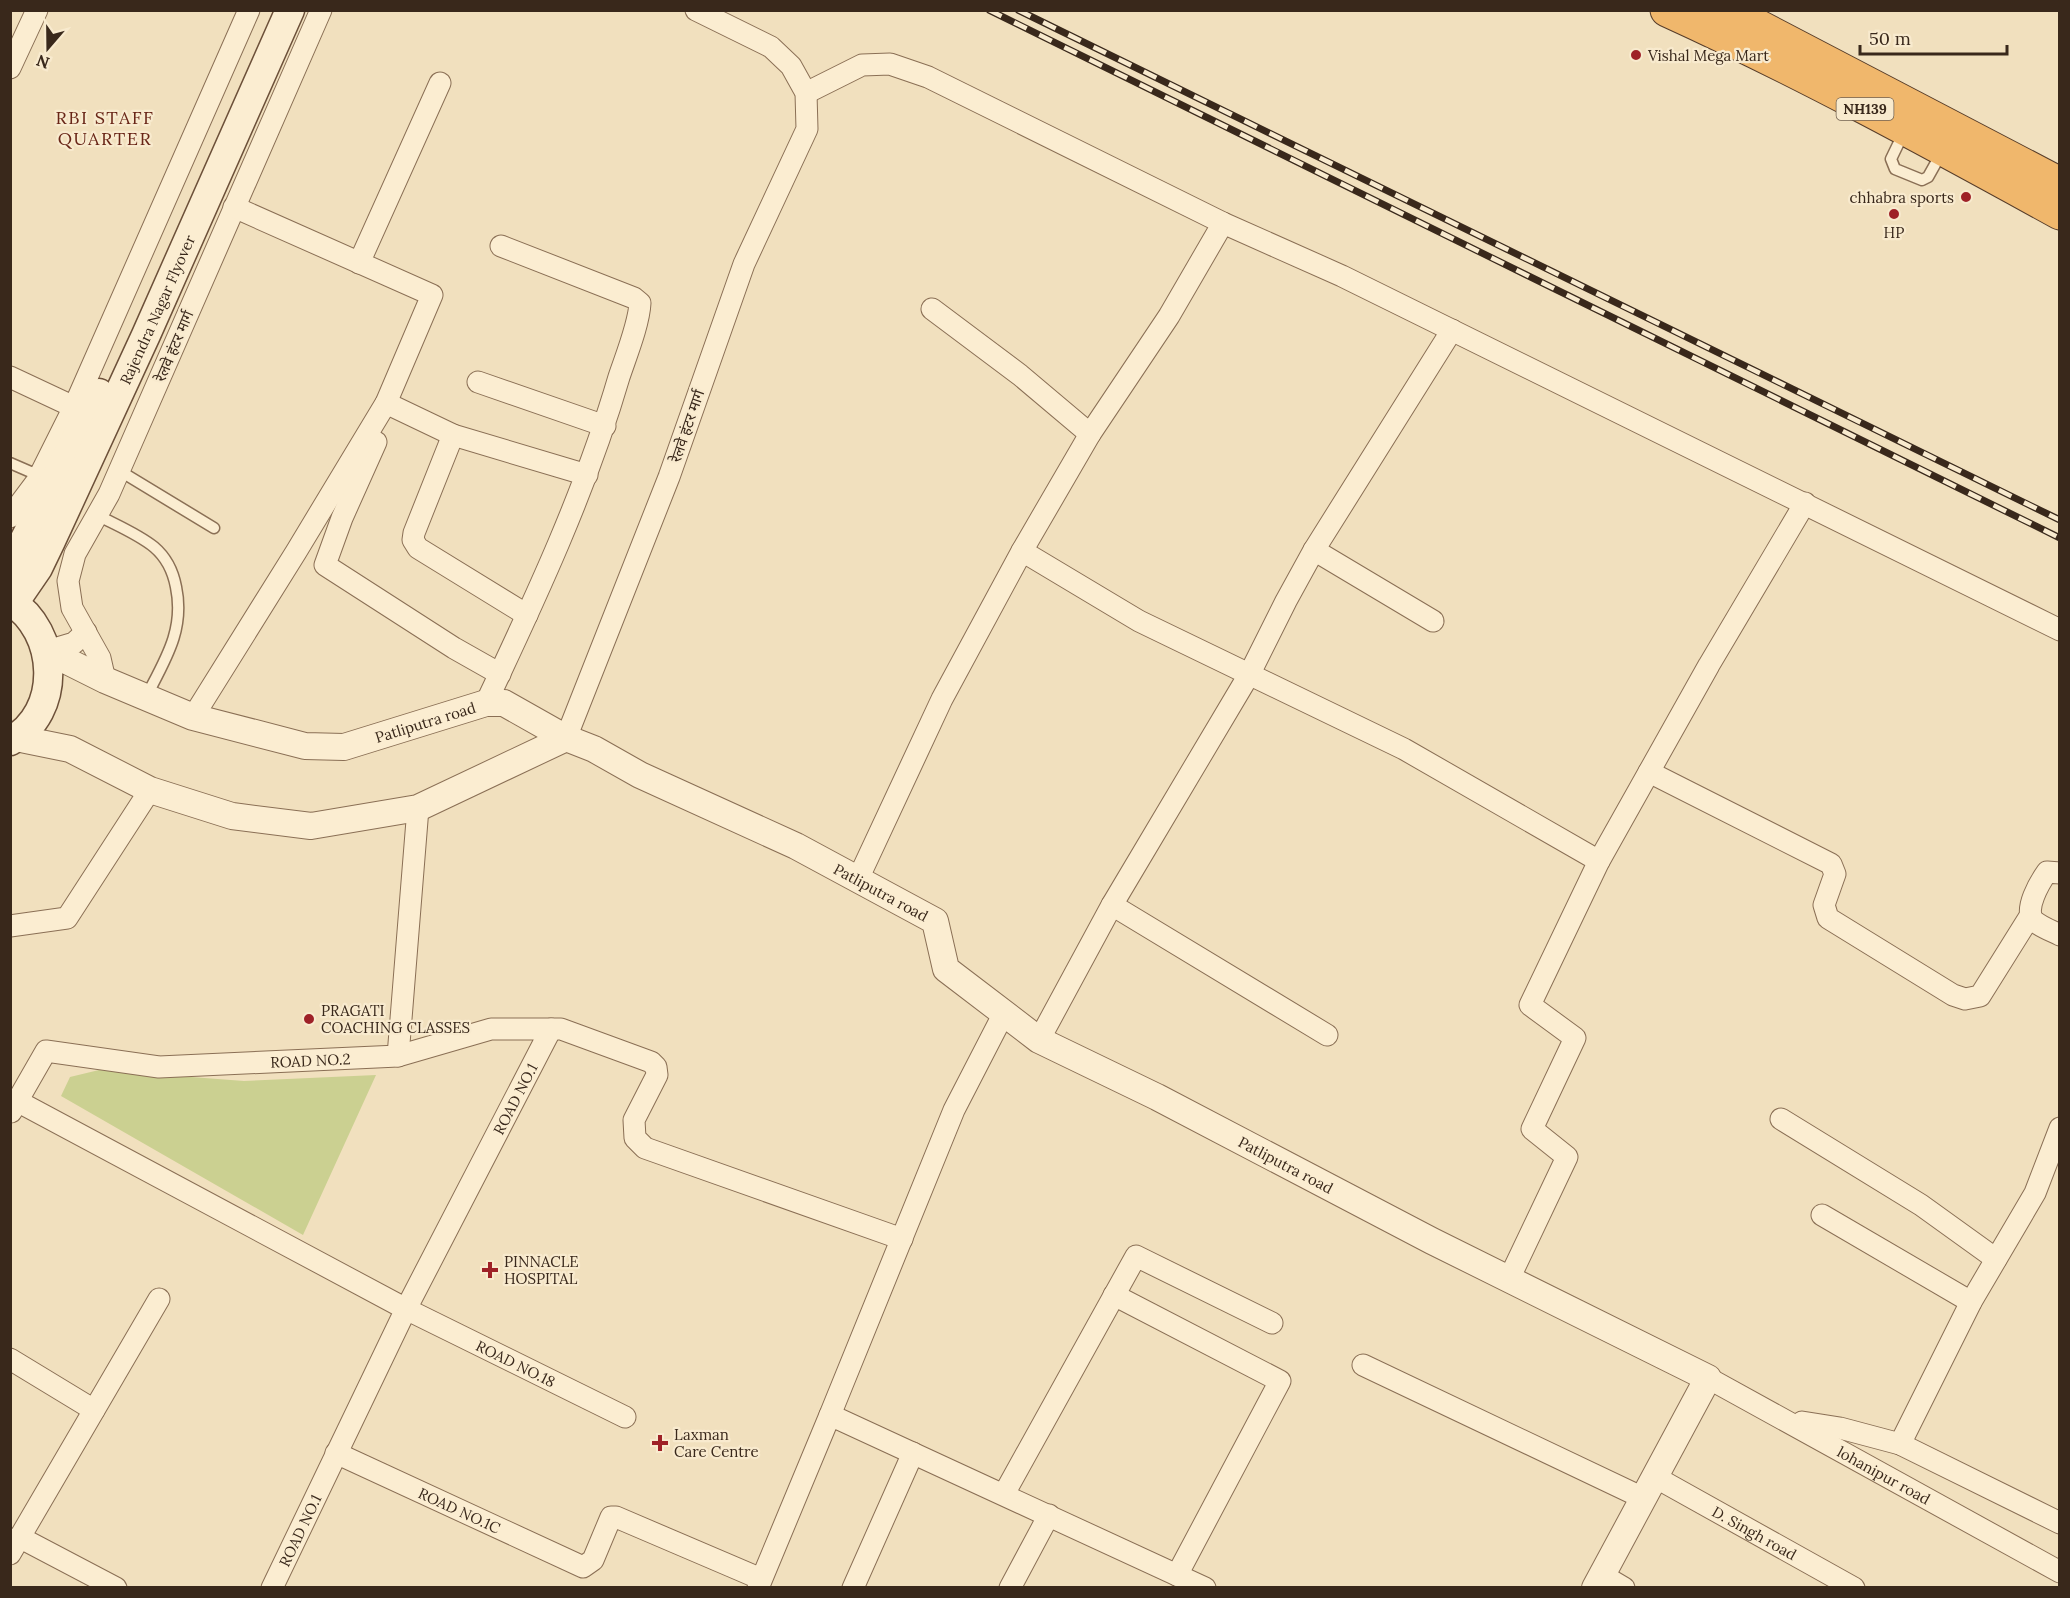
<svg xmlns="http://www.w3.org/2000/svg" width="2070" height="1598" font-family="Lora,'Noto Sans Devanagari',serif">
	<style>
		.green { fill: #cbd091 }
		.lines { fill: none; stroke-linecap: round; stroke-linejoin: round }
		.service-casing { stroke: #8a6f55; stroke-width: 13 }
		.minor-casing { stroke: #8a6f55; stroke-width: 23 }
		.tertiary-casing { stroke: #8a6f55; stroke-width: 28 }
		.secondary-casing { stroke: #6c5039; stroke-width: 31 }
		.trunk-casing { stroke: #573d2a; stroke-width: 35 }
		.service { stroke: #fbedd1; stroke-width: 10 }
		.minor { stroke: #fbedd1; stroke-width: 21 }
		.tertiary { stroke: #fbedd1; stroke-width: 26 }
		.secondary { stroke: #fbedd1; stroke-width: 28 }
		.trunk { stroke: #f0b76c; stroke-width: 33 }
		.rail-casing { stroke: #39281b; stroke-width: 7 }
		.rail { stroke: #f8eace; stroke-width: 4.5; stroke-dasharray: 14; stroke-linecap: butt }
		.poi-dot { fill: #9e2127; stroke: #f8eace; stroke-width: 2 }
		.labels { text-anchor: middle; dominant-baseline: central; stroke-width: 4.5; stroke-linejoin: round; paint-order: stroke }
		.shield { fill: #f8eace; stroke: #726251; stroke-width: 1.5 }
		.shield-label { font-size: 14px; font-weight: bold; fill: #39281b }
		.poi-label { font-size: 15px; fill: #39281b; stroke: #f8eace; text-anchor: start }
		.street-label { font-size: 15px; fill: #39281b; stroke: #f8eace }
		.quarter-label { font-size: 18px; letter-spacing: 1.5px; fill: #682517; stroke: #f8eace }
	</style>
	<rect width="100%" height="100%" fill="#f1e0be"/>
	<path class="green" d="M99 1070 244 1081 376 1075 303 1235 61 1096 70 1077Z"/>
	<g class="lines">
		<defs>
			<path id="service" d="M1904 132 1891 159 1895 169 1922 180 1928 177 1942 152
				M10 463 40 476
				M120 471 214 528
				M97 515C116 525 138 534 154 547 167 558 173 571 176 587 185 630 165 660 146 697"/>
			<g id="minor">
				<path d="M10 68 37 10"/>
				<path d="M806 93 862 65 890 64 928 77 1223 223 1342 276 2060 630"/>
				<path d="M359 263 440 83"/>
				<path d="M932 309 1020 375 1090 434"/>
				<path d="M10 377 74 407"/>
				<path d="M478 382 605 426"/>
				<path d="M386 403 453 435 587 475"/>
				<path d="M453 435 414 533 413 540 418 548 527 615"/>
				<path d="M376 442 342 518 325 565 454 648 500 674"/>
				<path d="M10 517 37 481 74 407 249 10"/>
				<path d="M1314 550 1433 621"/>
				<path d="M1022 551 1090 434 1169 316 1223 223"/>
				<path d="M47 651 74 643 86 632"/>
				<path d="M105 680 100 658 72 608 68 581 75 554 109 494 321 10"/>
				<path d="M486 703C536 597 586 490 619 377 626 356 639 324 640 303L634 298 501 246"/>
				<path d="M193 717 296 552 386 403 432 295 234 207"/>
				<path d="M566 738 669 477 744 264 807 129 806 93 791 66 771 47 696 10"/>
				<path d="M1649 772 1831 864 1835 874 1824 905 1828 918 1953 995 1965 999 1980 996 2030 916"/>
				<path d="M2060 873 2047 872C2040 882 2023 910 2034 921 2041 927 2052 931 2060 935"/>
				<path d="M858 879 942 699 1022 551 1139 621 1404 749 1599 861 1709 665 1805 503"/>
				<path d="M1112 905 1327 1035"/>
				<path d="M10 926 67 918 150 790"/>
				<path d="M551 1029H561L651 1062 656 1067 657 1075 634 1120 635 1138 645 1148 902 1239"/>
				<path d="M1039 1040 1112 905 1250 673 1286 601 1314 550 1452 330"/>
				<path id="s1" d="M17 1101 406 1309 551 1029H491L398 1056"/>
				<path id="s2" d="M11 1112 46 1051 159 1067 398 1056 418 808"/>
				<path d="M1781 1119 1921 1205 1996 1259"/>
				<path d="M1822 1215 1971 1302"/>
				<path d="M1509 1279 1567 1157 1532 1129 1575 1038 1530 1005 1599 861"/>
				<path d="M1114 1295 1280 1381 1177 1575"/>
				<path d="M10 1359 94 1410"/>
				<path d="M1363 1365 1643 1498"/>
				<path id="s3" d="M1708 1378 2060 1572"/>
				<path d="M830 1415 954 1110 1004 1013"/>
				<path d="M1802 1422 1840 1428 1900 1444 2060 1523"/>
				<path d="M1900 1444 1971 1302 2035 1193 2060 1128"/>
				<path id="s4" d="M336 1453 583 1567 593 1560 611 1517H616L761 1579"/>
				<path id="s5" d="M1655 1477 1854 1588"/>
				<path d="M1004 1494 1136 1256 1272 1323"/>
				<path d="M19 1537 116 1588"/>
				<path d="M10 1554 159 1299"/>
				<path d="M1602 1575 1624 1588"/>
				<path id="s6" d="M272 1588 406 1309 625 1417"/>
				<path d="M758 1588 830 1415 1205 1588"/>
				<path d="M853 1588 913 1453"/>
				<path d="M1010 1588 1049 1515"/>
			</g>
			<g id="tertiary">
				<path id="s7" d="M47 651 105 680 193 717 305 746 344 747 486 703H504L566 738 594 749 640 775 796 846 935 921 946 969 1039 1040 1157 1097 1432 1241 1708 1378 1595 1588"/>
				<path d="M16 738 70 749 150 790 232 816 311 826 418 808 566 738"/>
			</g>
			<g id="secondary">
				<path d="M10 568 99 393"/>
				<path d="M10 601C59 631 63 713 10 741"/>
				<path id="s8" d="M14 603 38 568 51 541 146 335 290 10"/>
			</g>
			<path id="trunk" d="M1667 10C1801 71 1931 142 2060 213
				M1727 10 2060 184"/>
		</defs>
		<use href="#service" class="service-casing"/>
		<use href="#minor" class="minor-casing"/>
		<use href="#tertiary" class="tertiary-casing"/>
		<use href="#secondary" class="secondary-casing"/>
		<use href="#trunk" class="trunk-casing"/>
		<use href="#service" class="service"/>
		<use href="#minor" class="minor"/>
		<use href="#tertiary" class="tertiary"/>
		<use href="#secondary" class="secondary"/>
		<use href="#trunk" class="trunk"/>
		<defs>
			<path id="rail" d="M989 10 2060 538
				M1018 10 2060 520"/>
		</defs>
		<use href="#rail" class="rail-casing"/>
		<use href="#rail" class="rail"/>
	</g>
	<g class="poi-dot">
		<circle cx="1636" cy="55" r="6"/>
		<circle cx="1966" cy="197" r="6"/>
		<circle cx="1894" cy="214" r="6"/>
		<circle cx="309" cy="1019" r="6"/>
		<path d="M487 1261h6v6h6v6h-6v6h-6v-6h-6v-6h6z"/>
		<path d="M657 1434h6v6h6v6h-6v6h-6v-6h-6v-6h6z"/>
	</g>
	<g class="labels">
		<rect class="shield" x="1836.5" y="98" width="57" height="22" rx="4.5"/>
		<g class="shield-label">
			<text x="1865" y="109">NH139</text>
		</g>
		<g class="poi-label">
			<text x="1648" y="55">Vishal Mega Mart</text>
			<text x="1954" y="197" text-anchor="end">chhabra sports</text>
			<text x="1894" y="232" text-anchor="middle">HP</text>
			<text x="321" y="1010">PRAGATI<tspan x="321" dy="17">COACHING CLASSES</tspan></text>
			<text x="504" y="1261">PINNACLE<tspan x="504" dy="17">HOSPITAL</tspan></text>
			<text x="674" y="1434">Laxman<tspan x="674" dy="17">Care Centre</tspan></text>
		</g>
		<g class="street-label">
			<text stroke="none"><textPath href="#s8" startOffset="327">Rajendra Nagar Flyover</textPath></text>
			<text transform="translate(174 346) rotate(-67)">रेलवे हंटर मार्ग</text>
			<text transform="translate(687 426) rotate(-71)">रेलवे हंटर मार्ग</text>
			<text stroke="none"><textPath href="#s7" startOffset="400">Patliputra road</textPath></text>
			<text stroke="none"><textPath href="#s7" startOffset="904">Patliputra road</textPath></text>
			<text stroke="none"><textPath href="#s2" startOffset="336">ROAD NO.2</textPath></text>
			<text stroke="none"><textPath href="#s1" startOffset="678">ROAD NO.1</textPath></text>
			<text stroke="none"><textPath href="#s7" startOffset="1408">Patliputra road</textPath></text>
			<text stroke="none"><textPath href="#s6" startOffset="432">ROAD NO.18</textPath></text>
			<text stroke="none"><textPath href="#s3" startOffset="201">lohanipur road</textPath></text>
			<text stroke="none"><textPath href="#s4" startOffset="136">ROAD NO.1C</textPath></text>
			<text stroke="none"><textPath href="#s6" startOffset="64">ROAD NO.1</textPath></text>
			<text stroke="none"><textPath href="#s5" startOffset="114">D. Singh road</textPath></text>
		</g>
		<g class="quarter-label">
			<text x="105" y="117">RBI STAFF<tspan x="105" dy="21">QUARTER</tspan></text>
		</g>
	</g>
	<rect width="2070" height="1598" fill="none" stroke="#39281b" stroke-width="24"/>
	<g transform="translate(48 48) rotate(200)" stroke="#f8eace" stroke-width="4.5" paint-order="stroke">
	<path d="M0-4.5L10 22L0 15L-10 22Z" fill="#39281b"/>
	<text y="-9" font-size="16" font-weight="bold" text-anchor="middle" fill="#39281b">N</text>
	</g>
	<path d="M1860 45v9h147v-9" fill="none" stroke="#39281b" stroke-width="3"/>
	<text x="1869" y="45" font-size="18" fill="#39281b" stroke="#f8eace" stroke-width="4.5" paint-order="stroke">50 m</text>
</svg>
